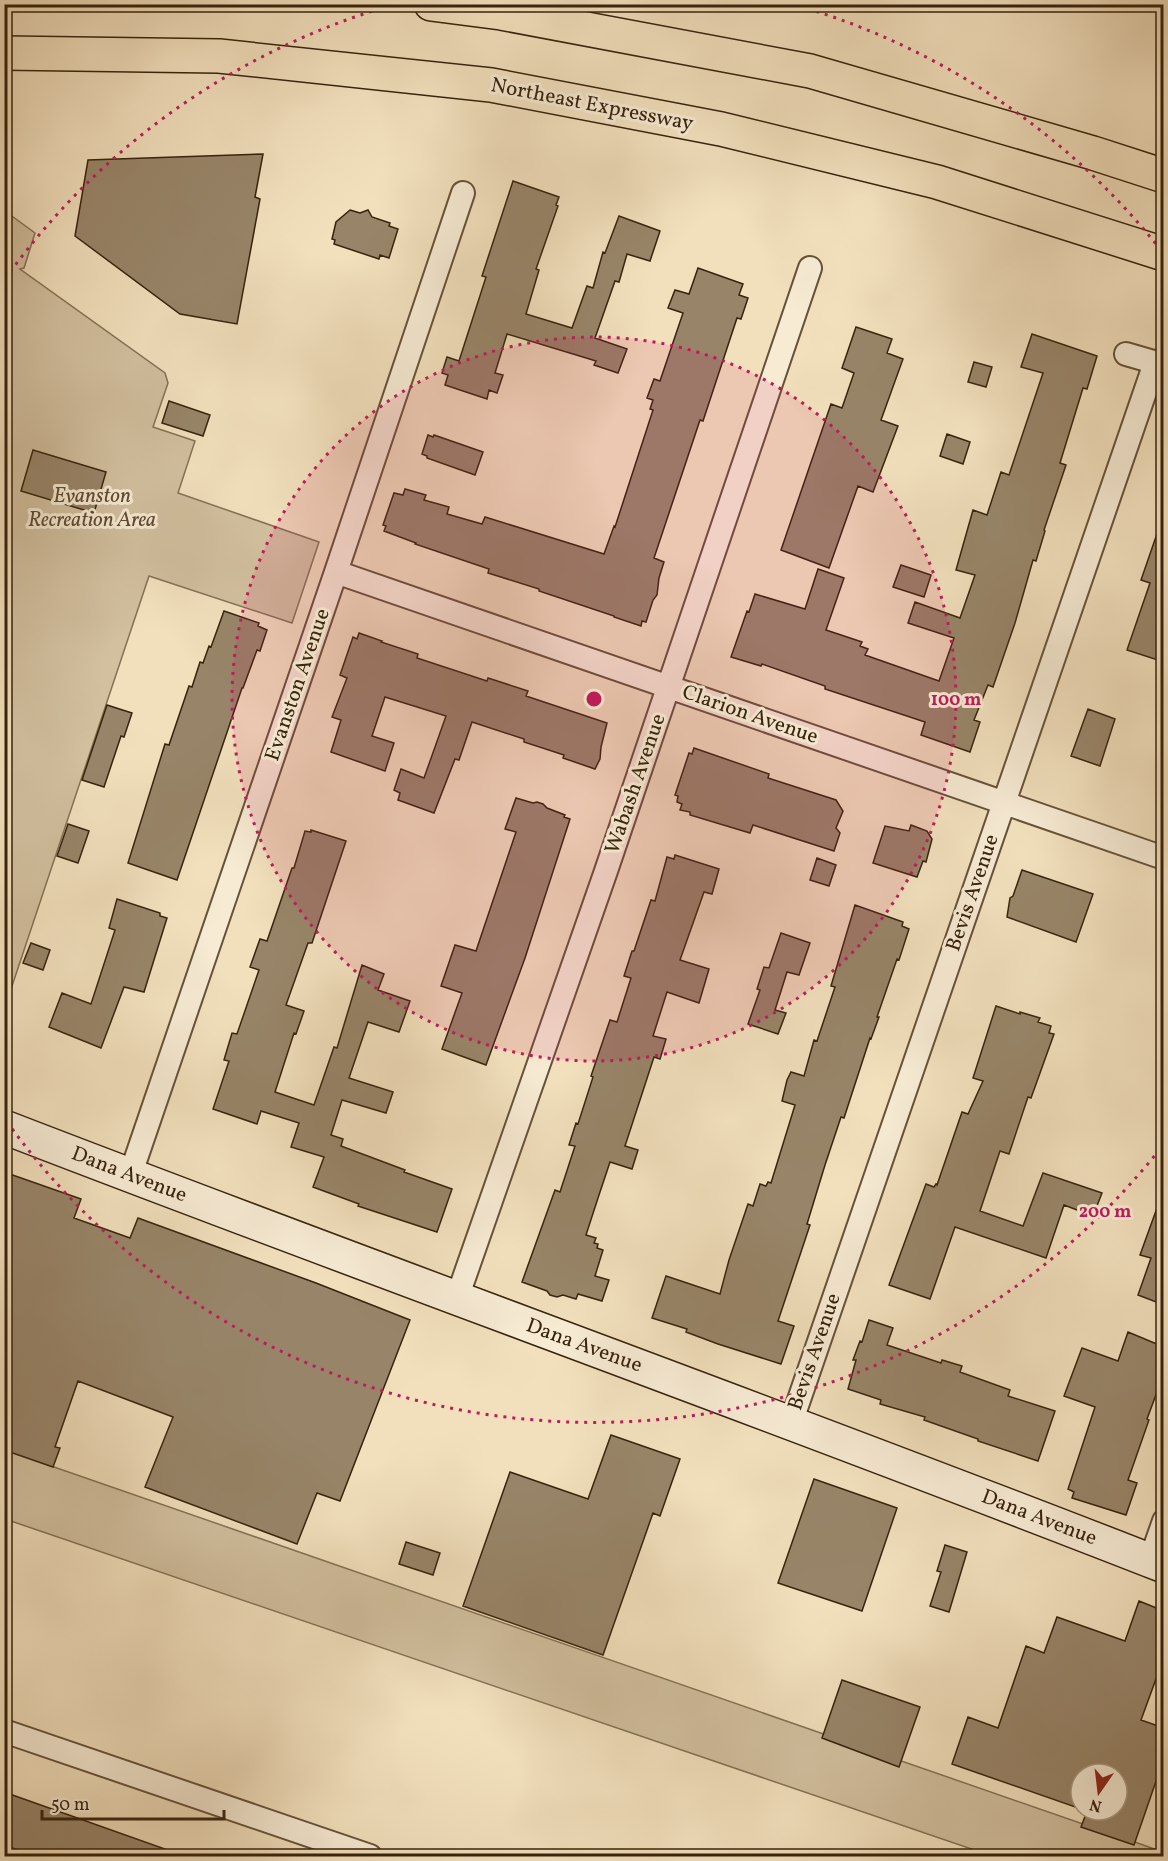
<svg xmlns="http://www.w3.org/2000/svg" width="1168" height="1861" font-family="Vollkorn,serif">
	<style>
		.green { fill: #d2c09f; stroke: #847256; stroke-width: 1.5 }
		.building { fill: #988569; stroke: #37230d; stroke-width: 1.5 }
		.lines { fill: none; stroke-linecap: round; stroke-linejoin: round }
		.street-casing { stroke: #665239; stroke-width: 26 }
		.secondary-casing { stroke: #37230d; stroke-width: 36 }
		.highway-casing { stroke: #37230d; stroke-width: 36 }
		.street { stroke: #f7ebd4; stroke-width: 22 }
		.secondary { stroke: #f7ebd4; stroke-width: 33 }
		.highway { stroke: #f2e0bd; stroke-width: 33 }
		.ring { fill: none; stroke: #c2185b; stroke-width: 3; stroke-dasharray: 3 6 }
		.labels { text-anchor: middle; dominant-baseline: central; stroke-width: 6; stroke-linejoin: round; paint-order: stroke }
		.street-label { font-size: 21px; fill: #37230d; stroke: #f7ebd4 }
		.park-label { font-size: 21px; font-style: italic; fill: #5e4a32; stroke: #f7ebd4 }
		.centre { fill: #c2185b; stroke: #f7ebd4; stroke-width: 3 }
		.ring-label { font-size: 18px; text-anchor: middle; font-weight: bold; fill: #c2185b; stroke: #f7ebd4; stroke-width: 6; stroke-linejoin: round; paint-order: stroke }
	</style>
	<rect width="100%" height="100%" fill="#f2e0bd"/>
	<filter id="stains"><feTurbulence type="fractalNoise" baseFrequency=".00333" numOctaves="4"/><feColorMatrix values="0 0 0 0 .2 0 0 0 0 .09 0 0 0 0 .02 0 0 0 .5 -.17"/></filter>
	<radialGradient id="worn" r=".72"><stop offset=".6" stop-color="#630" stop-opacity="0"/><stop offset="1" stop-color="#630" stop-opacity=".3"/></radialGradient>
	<path class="green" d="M5 211 35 233 24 268 20 269 165 373 168 383 153 427 195 441 178 493 319 542 292 623 149 576 5 1007Z
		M5 1450 1132 1841 1163 1852V1856H992L5 1519Z"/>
	<path class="building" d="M263 154 255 197 260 199 237 324 180 314 75 236 88 160Z
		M513 181 559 197 556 205 558 206 536 269 539 270 526 314 572 328 587 286 593 288 603 252 605 253 619 216 660 231 650 261 627 254 619 282 615 281 595 338 627 349 618 373 594 365 596 361 507 334 495 373 503 375 497 393 489 390 487 399 445 385 448 375 442 373 447 357 459 361 486 277 482 276Z
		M350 210 360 213 368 210 372 217 390 223 389 226 398 229 389 258 380 255 379 259 334 244 335 240 332 239 336 222Z
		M698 268 743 284 739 295 748 298 741 319 737 318 703 421 700 420 654 558 664 562 659 578 657 595 653 600 646 622 642 621 641 626 614 617V616L539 591V589L488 573 489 569 415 544 416 543 384 531 386 526 383 525 394 493 403 495 405 489 426 495 424 500 449 507 447 514 482 524 485 517 604 554 614 526 615 527 653 410 650 409 653 400 647 398 654 379 660 381 683 313 668 308 675 290 689 294Z
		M856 327 892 339 887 353 903 359 881 420 898 426 873 492 858 486 829 568 781 550 831 404 842 408 854 373 842 368Z
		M1032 334 1097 356 1087 389 1083 388 1060 463 1066 465 1044 530 1045 531 1036 561 1033 560 1015 623 993 687 988 685 974 720 980 722 970 752 921 735 925 722 825 689V686L762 664 761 666 731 657 747 611 749 612 755 594 805 609 818 569 844 578 826 630 862 642 860 646 868 649 865 655 939 681 954 638 908 623 915 602 960 618 975 575 956 570 973 510 987 515 1001 472 1009 475 1043 373 1021 367Z
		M974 362 992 367 986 387 968 382Z
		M169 401 210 415 203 436 162 423Z
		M947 434 970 442 963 464 940 456Z
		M428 435 433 437 434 435 483 452 475 475 427 458V456L422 454Z
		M33 450 106 472 94 513 21 491Z
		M1160 525H1164V662L1127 650 1150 583 1141 580Z
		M901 565 931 575 924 597 893 587Z
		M224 611 259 623 258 626 267 630 260 651 257 650 243 688H242L177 880 128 863 165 744 169 745 189 686 192 687 200 662 203 663 209 646 211 647Z
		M359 633 382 641 381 642 418 654 417 658 487 681 488 678 528 691 526 696 607 723 601 747 600 759 595 769 563 758 564 755 524 742V739L472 722 459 760 455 759 434 813 398 800 400 793 394 790 401 769 424 778 446 716 385 697 372 736 394 743 385 771 331 752 341 720 332 717 347 678 340 675 353 637 357 639Z
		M107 705 132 713 124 737 121 736 104 787 82 780Z
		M1088 709 1115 719 1100 766 1071 756Z
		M694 748 769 774 768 778 836 800 843 811 836 828 840 833 834 851 753 825 750 833 690 815V812L680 810 682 804 677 802 678 796 675 795 689 753 692 754Z
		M516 798 533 803 537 802 543 804 547 808 565 815 564 817 570 819 525 958 486 1065 442 1049 462 993 441 986 455 945 476 951 516 832 505 829Z
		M68 824 89 831 78 863 57 856Z
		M911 825 927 831 932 839 926 862 923 861 917 877 873 863 885 826 909 831Z
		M311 830 346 841 312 943H308L286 1005 304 1011 296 1034 294 1033 275 1092 314 1105 334 1047 337 1048 362 965 384 974 378 990 410 1001 399 1032 368 1022 349 1078 393 1092 386 1113 342 1100 331 1135 343 1139 341 1146 405 1170 404 1172 452 1189 437 1232 358 1206 359 1204 313 1187 324 1157 291 1147 299 1123 261 1111 257 1124 213 1109 229 1061 224 1060 232 1033 237 1034 259 970 250 967 260 939 267 941 292 868H294L305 831 311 832Z
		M675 855 719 869 712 894 704 892 680 960 709 969 699 1003 667 992 653 1036 666 1039 660 1059 654 1057 625 1146 638 1150 632 1169 610 1162 598 1198 586 1235 596 1238 594 1243 598 1244 597 1248 603 1250 595 1276 609 1280 602 1301 578 1294 576 1299 563 1295 557 1297 550 1295 547 1291 522 1282 555 1190 560 1192 575 1146 569 1145 576 1123 578 1124 593 1077 591 1076 610 1020 617 1022 631 978 624 976 632 951H634L651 900 655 901 667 857 674 859Z
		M817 858 836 865 829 886 810 880Z
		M1022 870 1093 894 1076 942 1007 917 1010 898 1013 896Z
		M117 899 160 913V916L167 918 144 992 124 987 101 1048 49 1027 62 993 91 1004 115 930 109 928Z
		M855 905 903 922 902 926 909 929 899 960 897 959 877 1017H879L871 1039 870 1038 844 1118 841 1117 825 1165 807 1224 810 1225 778 1321 794 1326 781 1364 718 1344 686 1332 687 1329 652 1318 666 1276 720 1294 729 1260 748 1204 753 1206 760 1184 766 1186 768 1182 771 1183 795 1105 782 1101 787 1080 791 1072 804 1076 814 1040 817 1041 835 987 831 986Z
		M781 933 810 943 799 975 787 972 775 1010 786 1013 778 1034 748 1024 760 990 757 989 764 967 769 968Z
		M31 943 50 950 43 970 23 963Z
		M996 1006 1020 1014V1012L1040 1018 1038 1022 1051 1026 1049 1033 1054 1034 1031 1098 1028 1097 1009 1154 1000 1151 980 1211 1023 1226 1043 1173 1102 1193 1093 1216 1064 1205 1046 1258 955 1227 930 1299 889 1285 926 1184 934 1187 936 1184 937 1185 962 1112 968 1114 983 1081 973 1078Z
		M4 1172 81 1199 74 1218 130 1238 138 1218 316 1283 410 1320 340 1501 317 1493 297 1544 145 1487 173 1417 78 1381 55 1447 60 1448 53 1467 4 1450Z
		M1161 1197 1164 1198V1305L1138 1295 1151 1258 1140 1255Z
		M869 1320 893 1328 887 1345 941 1363 942 1360 962 1366 960 1372 1010 1390 1008 1396 1055 1411 1038 1461 978 1441V1439L924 1420 925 1417 880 1404 881 1400 848 1389 856 1360H853L860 1341 862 1342Z
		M1128 1332 1164 1347V1369L1158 1384H1160L1147 1419 1149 1420 1128 1480 1137 1483 1126 1515 1072 1498 1074 1492 1068 1489 1095 1407 1064 1396 1082 1348 1118 1361Z
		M611 1435 680 1459 660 1516 653 1513 603 1655 463 1606 510 1472 588 1499Z
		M814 1479 897 1508 862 1611 778 1583Z
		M406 1542 440 1553 433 1575 399 1564Z
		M945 1545 967 1552 949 1612 930 1606 941 1572 937 1571Z
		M1139 1601 1164 1611V1657L1141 1720 1164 1728V1758L1134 1845 1081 1827 1087 1811 1085 1810H1117V1774H1081V1809L952 1764 968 1717 998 1728 1026 1646 1044 1653 1057 1617 1125 1641Z
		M842 1680 920 1707 899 1767 822 1738Z
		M4 1792 179 1854V1857H38L4 1845Z"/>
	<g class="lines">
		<defs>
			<path id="street" d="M1126 354 1164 365
				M336 572 1164 858
				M130 1176 336 572 463 193
				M457 1298 606 871 810 268
				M791 1423 1155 363
				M1150 1561 1164 1521
				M4 1731 370 1856"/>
			<path id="secondary" d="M4 1127C390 1276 779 1415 1164 1566"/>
			<path id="highway" d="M431 4 501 13 810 71 1093 153 1164 176
				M4 53 219 56 491 85 721 129 937 182 1164 254"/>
		</defs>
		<use href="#street" class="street-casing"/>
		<use href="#secondary" class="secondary-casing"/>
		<use href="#highway" class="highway-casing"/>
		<use href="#street" class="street"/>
		<use href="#secondary" class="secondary"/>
		<use href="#highway" class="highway"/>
	</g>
	<circle cx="594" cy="699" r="362" fill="#c2185b" fill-opacity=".12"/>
	<g class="ring">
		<circle cx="594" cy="699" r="362"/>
		<path d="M1160 1149A723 723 0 0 1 5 1119M5 279A723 723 0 0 1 389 6M799 6A723 723 0 0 1 1160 249"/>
	</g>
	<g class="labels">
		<g class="street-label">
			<text transform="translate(592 105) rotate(11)">Northeast Expressway</text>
			<text transform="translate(298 685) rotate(-71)">Evanston Avenue</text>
			<text transform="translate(750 715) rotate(19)">Clarion Avenue</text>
			<text transform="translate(636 784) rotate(-71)">Wabash Avenue</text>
			<text transform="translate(973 893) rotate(-71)">Bevis Avenue</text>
			<text transform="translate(129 1175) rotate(21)">Dana Avenue</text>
			<text transform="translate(584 1346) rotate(20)">Dana Avenue</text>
			<text transform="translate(815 1352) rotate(-71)">Bevis Avenue</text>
			<text transform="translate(1039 1518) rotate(21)">Dana Avenue</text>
		</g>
		<g class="park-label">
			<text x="92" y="496">Evanston<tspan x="92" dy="24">Recreation Area</tspan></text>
		</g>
	</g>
	<circle cx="594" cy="699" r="9" class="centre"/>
	<g class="ring-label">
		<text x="956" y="705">100 m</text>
		<text x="1105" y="1217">200 m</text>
	</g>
	<rect width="1168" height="1861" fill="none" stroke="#f2e0bd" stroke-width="24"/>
	<rect x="6" y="6" width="1156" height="1849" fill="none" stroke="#37230d" stroke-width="3"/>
	<rect x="12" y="12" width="1144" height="1837" fill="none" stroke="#37230d" stroke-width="1.5"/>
	<g transform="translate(1099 1792) rotate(194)"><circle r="28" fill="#f7ebd4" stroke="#aa9b84" stroke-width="1.5"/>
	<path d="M0-4.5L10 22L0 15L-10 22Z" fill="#8f2418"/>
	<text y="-9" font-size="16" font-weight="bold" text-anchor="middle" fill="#37230d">N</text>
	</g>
	<path d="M42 1810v9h182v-9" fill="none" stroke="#37230d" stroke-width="3"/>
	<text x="51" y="1810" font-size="18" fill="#37230d" stroke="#f7ebd4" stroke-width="4.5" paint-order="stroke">50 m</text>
	<rect width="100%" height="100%" filter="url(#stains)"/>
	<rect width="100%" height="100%" fill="url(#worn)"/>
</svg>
